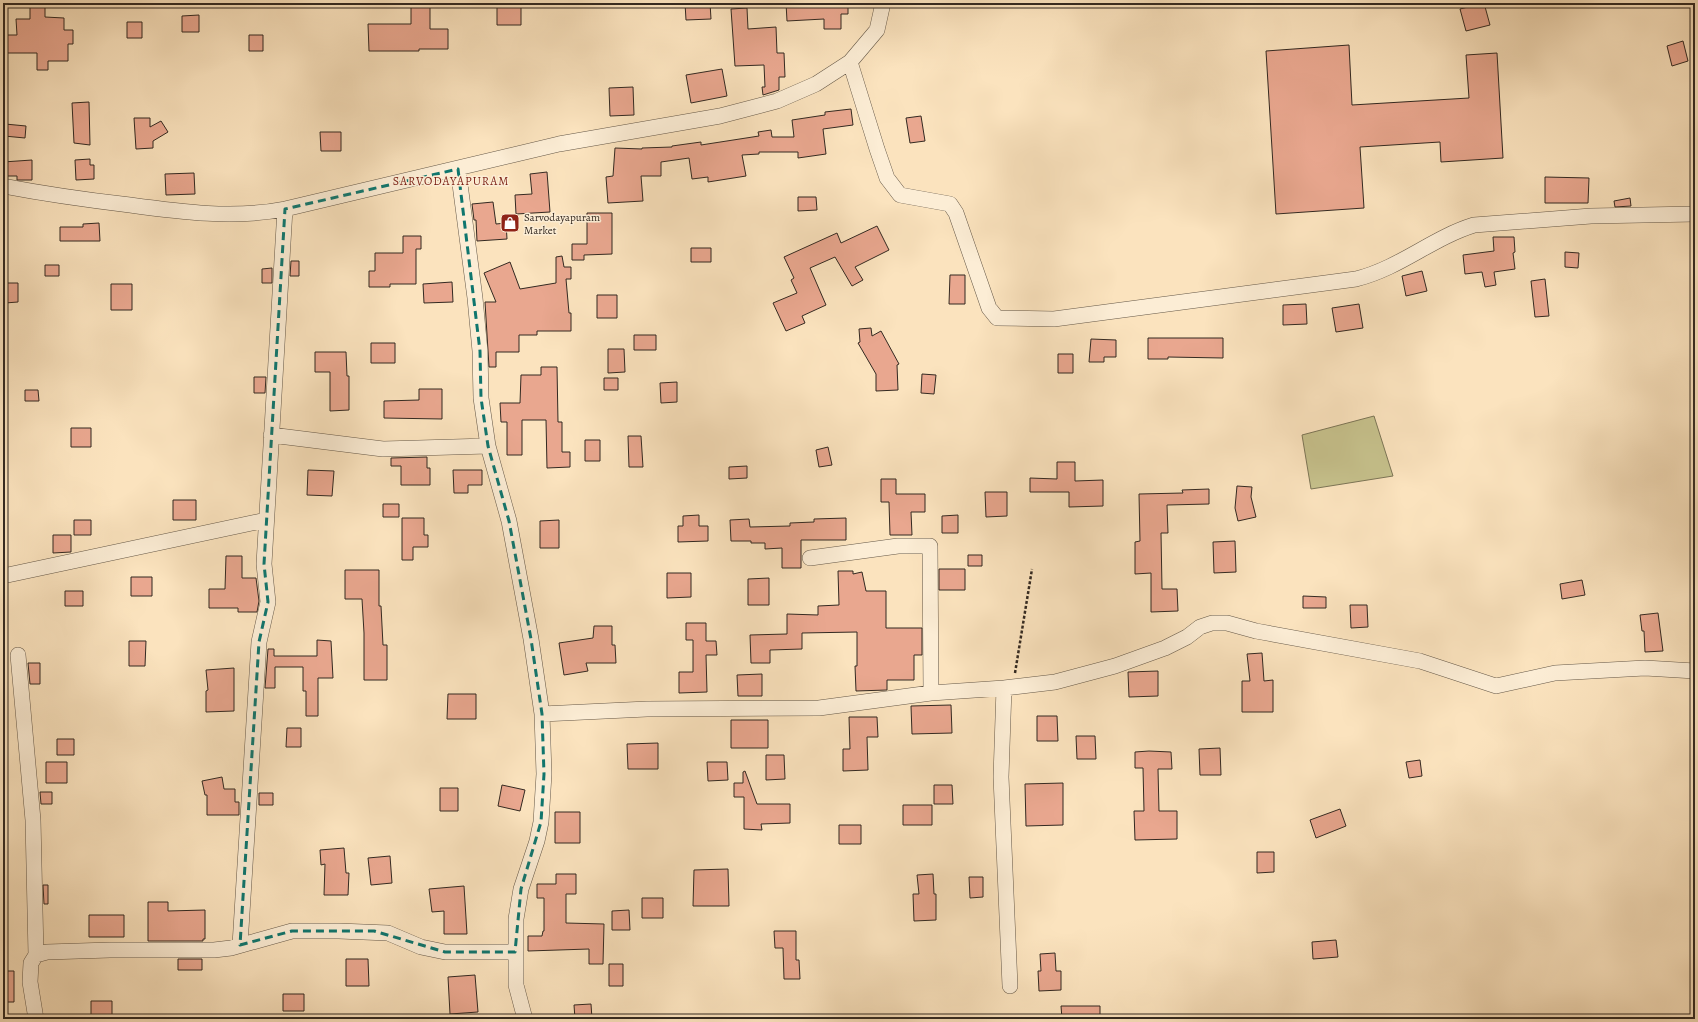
<svg xmlns="http://www.w3.org/2000/svg" width="1698" height="1022" font-family="Alegreya,serif">
	<style>
		.green { fill: #c6c18c; stroke: #7c7556 }
		.building { fill: #e9a78f; stroke: #332921 }
		.lines { fill: none; stroke-linecap: round; stroke-linejoin: round }
		.minor-casing { stroke: #655848; stroke-width: 16 }
		.path { stroke: #332921; stroke-width: 2.5; stroke-dasharray: 3 2; stroke-linecap: butt }
		.minor { stroke: #fcedd5; stroke-width: 15 }
		.marked { fill: none; stroke: #0f766e; stroke-width: 3; stroke-dasharray: 8 5; stroke-linejoin: round }
		.labels { text-anchor: middle; dominant-baseline: central; stroke-width: 3; stroke-linejoin: round; paint-order: stroke }
		.poi-label { font-size: 11px; fill: #332921; stroke: #fcedd5; text-anchor: start }
		.neighbourhood-label { font-size: 12px; letter-spacing: 1px; fill: #7a1f14; stroke: #fcedd5 }
	</style>
	<rect width="100%" height="100%" fill="#fbe3be"/>
	<filter id="stains"><feTurbulence type="fractalNoise" baseFrequency=".005" numOctaves="4"/><feColorMatrix values="0 0 0 0 .2 0 0 0 0 .09 0 0 0 0 .02 0 0 0 .5 -.17"/></filter>
	<radialGradient id="worn" r=".72"><stop offset=".6" stop-color="#630" stop-opacity="0"/><stop offset="1" stop-color="#630" stop-opacity=".3"/></radialGradient>
	<path class="green" d="M1374 416 1393 476 1311 489 1302 435Z"/>
	<path class="building" d="M30 3H45V17L64 18V30H73V44H68V61H48V70H37V53H3V35H17L16 19H30Z
		M411 3H430V29H448V49H419V51H369L368 24H411Z
		M497 3H521V25H497Z
		M685 3H710L711 19 686 20Z
		M786 3H848V14H841V29H824V19L787 21Z
		M1484 3 1490 25 1466 31 1460 9Z
		M747 8 748 29 776 27 777 53H784L785 77H779V90L763 95 762 87H765L764 65 735 66 731 9Z
		M199 15V32H182V16Z
		M127 22H142V38H127Z
		M249 35H263V51H249Z
		M1683 41 1688 61 1672 66 1667 46Z
		M1349 45 1352 105 1469 98 1466 55 1497 53 1503 158 1441 162 1440 142 1360 147 1364 208 1276 214 1266 51Z
		M722 69 727 96 691 103 686 75Z
		M633 87 634 115 610 116 609 88Z
		M89 102 90 145 74 143 72 103Z
		M851 109 853 125 823 129 826 154 798 158V152H759V154L742 155 746 176 708 182V177L692 179 689 158 661 162V176H641L643 201 608 203 606 177 613 176 615 148 642 149V148L672 147V146L701 142V145L759 136 758 132 771 130 772 137H794L792 120 825 115V112Z
		M921 116 925 141 910 143 906 118Z
		M134 118H150V127L161 121 168 132 153 141V148L136 149Z
		M5 124 26 126 25 138 4 136Z
		M320 132H341V151H321Z
		M90 159V165H94V179L76 180 75 160Z
		M32 160V180H17V176H3V162Z
		M547 172 550 212 516 214 515 195 532 194 530 174Z
		M194 173 195 194 166 195 165 174Z
		M1545 177 1589 178 1588 203H1545Z
		M798 197H816L817 210 798 211Z
		M1630 198 1631 206 1615 207 1614 201Z
		M493 202 496 224 506 223 507 239 477 241 476 220H474L472 204Z
		M587 213H612V254L584 255V260H572V244H587Z
		M99 223 100 241H60V227H83V224Z
		M877 226 889 250 855 267 863 280 852 286 835 257 810 268 826 305 802 316 805 323 786 331 773 303 797 293 791 280 794 278 784 257 837 233 841 243Z
		M403 236H421V249H416V284H390V287H369V271H375V253H403Z
		M1493 237H1514L1515 252 1513 253 1515 269 1494 272 1496 285 1485 287 1482 272 1465 274 1463 255 1494 251Z
		M691 248H711V262H691Z
		M1565 252 1579 253 1578 268 1565 267Z
		M562 256 564 267H571V279H566L569 313H571V331H537V335H519V352H496V367H489L485 302H496L484 273 510 262 520 289 556 283V257Z
		M291 261H299V276H290Z
		M45 265H59V276H45Z
		M272 268V283H262V269Z
		M1422 271 1427 291 1406 296 1402 276Z
		M950 275H965V304H949Z
		M1545 279 1549 316 1535 317 1531 281Z
		M452 282 453 302 424 303 423 284Z
		M5 283H18V302L5 303Z
		M111 284H132V310H111Z
		M597 295H617V318H597Z
		M1306 304 1307 324 1283 325V305Z
		M1359 304 1363 328 1336 332 1332 308Z
		M871 328 872 336 881 331 899 364 897 365 898 390 876 391V374L858 343 860 342 859 329Z
		M634 335H656V350H634Z
		M1148 338H1223V358L1168 357V359H1148Z
		M1091 339 1116 340V357H1104V362H1089Z
		M371 343H395V363H371Z
		M608 349H624L625 372 608 373Z
		M315 352H346L347 376H349V410L330 411V372H315Z
		M1058 354H1073V373H1058Z
		M541 367H557L558 422H562V452H570V467L547 468 546 420H522V455H507V422H501L500 403H520L521 375H541Z
		M922 374 936 375 934 394 921 393Z
		M254 377H266L265 393H254Z
		M604 378H618V390H604Z
		M677 382V402L661 403 660 383Z
		M419 389H442V419L384 418V401L419 400Z
		M25 390H38L39 401H25Z
		M71 428H91V447H71Z
		M628 436H641L643 467H629Z
		M585 440H600V461H585Z
		M828 447 832 465 819 467 816 450Z
		M427 457V468H430V485H401V466H391V458Z
		M1057 462H1075V481L1103 480V506L1069 507V492H1030V478L1057 479Z
		M747 466V478L729 479V467Z
		M308 470 334 471 332 496 307 495Z
		M453 470H482V485H468V493H454Z
		M881 479H896V494H925V512H911L912 535H890L889 502H881Z
		M1237 486 1252 487 1251 497 1256 517 1238 521 1235 508Z
		M1209 489V504L1167 505 1168 533H1161L1162 589H1177L1178 611 1151 612V573L1135 574V542L1140 541 1139 494 1183 493 1182 490Z
		M985 492H1007V516L986 517Z
		M173 500H196V520H173Z
		M383 504H399V517H383Z
		M699 515V526H708V541L678 542V526H683V516Z
		M958 515V533H942V516Z
		M402 518H424V535H428V547H413V560H402Z
		M846 518V540H801V568H782V548L765 549V543H751V541H731L730 520 749 519 750 527 790 526V523L814 522V519Z
		M74 520H91V535H74Z
		M559 520V548H540V521Z
		M53 535H71V552L53 553Z
		M1235 541 1236 572 1214 573 1213 542Z
		M968 555H982V566H968Z
		M226 556H242V578H256L259 601 257 612H238V608H209V589H225Z
		M939 569H965V590H939Z
		M345 570H379V606H381L383 645H387V680H364V633L362 599H345Z
		M838 571H853V574L862 572 866 591H886V628H922V655H914V680H887V690L856 691 855 666H857V632L802 633V649L770 650V663H751L750 635 787 634V614L818 615V606L839 605Z
		M667 573H691V597L667 598Z
		M131 577H152V596H131Z
		M769 578V605H748V579Z
		M1582 580 1585 595 1562 599 1560 584Z
		M65 591H83V606H65Z
		M1303 596 1326 597V608H1303Z
		M1350 605H1367L1368 627 1351 628Z
		M1658 613 1663 651 1645 652 1644 631H1642L1640 615Z
		M686 623H706V641H716L717 655H706L707 692 679 693V672H693V640H686Z
		M594 626H612V645H615L616 663H586L588 671 564 675 559 643 593 638Z
		M317 640 331 641 333 678H318V716H306V691H303V667H275V688H265L268 649H274V656H317Z
		M129 641H146L145 666H129Z
		M1262 653 1264 681 1273 680V712H1242V681H1250L1247 654Z
		M28 663H40V684H30Z
		M234 668V711L206 712V691L208 690 206 670Z
		M1158 671V696L1129 697 1128 672Z
		M762 674V696H738L737 675Z
		M448 694H476V719H447Z
		M951 705 952 733 912 734 911 706Z
		M1037 716H1057L1058 741H1037Z
		M849 717H877L878 737H867L868 770 843 771V749H850Z
		M731 720H768V748H731Z
		M287 728H301V747H286Z
		M1076 736H1095L1096 759H1077Z
		M57 739H74V755H57Z
		M658 743V769H628L627 744Z
		M1220 748 1221 775H1200L1199 749Z
		M1149 751 1171 752 1172 769H1158L1159 811H1177V839L1135 840 1134 811H1144L1143 768H1135V752Z
		M766 755H784L785 779 766 780Z
		M1420 760 1422 776 1409 778 1406 762Z
		M46 762H67V783H46Z
		M707 762H727L728 780 708 781Z
		M745 771 757 804H790V823L761 824 762 830 744 829V797H734V783H743V772Z
		M222 777 224 789H235V802H239V815H207V795H205L202 781Z
		M1063 783V825L1026 826 1025 784Z
		M502 785 525 790 520 811 498 806Z
		M934 785H952L953 804H934Z
		M440 788H458V811H440Z
		M40 792H52V804H41Z
		M259 793H273V805H259Z
		M903 805H932V825H903Z
		M1340 809 1346 826 1316 838 1310 820Z
		M555 812H580V843H555Z
		M839 825H861V844H839Z
		M344 848 346 873H349L348 895H324L325 864 321 865 320 850Z
		M1257 852H1274V872L1257 873Z
		M390 856 392 883 371 885 368 858Z
		M728 869 729 906H693L694 870Z
		M556 874H576V894H566V923L604 924 603 964H589V949L528 951V936H542L543 931H544V898H537V884H556Z
		M933 874 934 894H936V920L914 921 913 894H919L917 875Z
		M969 877H983V897L970 898Z
		M43 885H48V904H44Z
		M464 886 467 934H444V911L432 912 429 889Z
		M642 898H663V918H642Z
		M148 902H168V911L205 910V939H203V941H148Z
		M629 910 630 930H612V911Z
		M89 915H124V937H89Z
		M774 931H796V960H799L800 979H784L783 948H775Z
		M1336 940 1338 957 1313 959 1312 942Z
		M1055 953 1056 971H1061V990L1039 991 1038 971H1041L1040 954Z
		M178 959H202V970H178Z
		M346 959H368L369 986H346Z
		M609 964H623V986H609Z
		M3 971H14V1002H3Z
		M475 975 478 1012 450 1014 448 977Z
		M283 994H304V1011H283Z
		M91 1001H112V1019H91Z
		M591 1004 592 1019H575L574 1005Z
		M1061 1006H1100V1019H1062Z"/>
	<g class="lines">
		<defs>
			<path id="minor" d="M850 62 877 149 887 178 900 195 950 204 956 213 989 308 997 318 1054 319 1356 279C1400 268 1432 238 1474 225L1591 216 1695 214
				M458 169 475 298 480 351 481 398 488 446 509 521 531 639 542 714 544 774 541 822 537 841 521 889 516 919V985L525 1019
				M3 186C45 194 87 200 130 205 181 212 234 219 285 209L559 144 720 116 777 101 816 84 850 62 877 30 883 3
				M271 435 383 449 488 446
				M810 558 898 546H930L931 693
				M3 576 266 520
				M18 655 33 820 36 955
				M1004 688 1001 777 1010 986
				M542 714 647 709 819 708 931 693 1004 688 1055 682 1115 666 1165 648 1187 637 1200 627 1212 623H1227L1256 631 1420 661 1496 686 1555 673 1645 668 1695 671
				M240 945 259 642 268 602 264 564 285 209
				M36 1019 30 982 31 963 36 955 47 952 110 950H214L231 948 292 931H339L388 933 421 947 445 952H515"/>
		</defs>
		<use href="#minor" class="minor-casing"/>
		<path class="path" d="M1015 673 1032 569
			M691 1019 700 1016 703 1019"/>
		<use href="#minor" class="minor"/>
	</g>
	<path class="marked" d="M458 169 480 351 481 398 488 446 509 521 531 639 542 714 544 774 541 822 521 889 515 952H445L374 931H292L240 945 259 642 268 602 264 564 285 209Z"/>
	<defs>
		<symbol id="shop-square" viewBox="-11 -11 22 22"><rect x="-9" y="-9" width="18" height="18" rx="4" fill="#8f2418" stroke="#fcedd5"/><path d="M-5-2.5h2.3a2.7 3.5 0 0 1 5.4 0H5L5.5 6h-11ZM-1.5-2.5h3a1.5 2.3 0 0 0-3 0Z" fill="#fff"/></symbol>
	</defs>
	<g fill-rule="evenodd">
		<use href="#shop-square" x="499" y="212" width="22" height="22"/>
	</g>
	<g class="labels">
		<g class="poi-label">
			<text x="524" y="217">Sarvodayapuram<tspan x="524" dy="13">Market</tspan></text>
		</g>
		<g class="neighbourhood-label">
			<text x="451" y="181">SARVODAYAPURAM</text>
		</g>
	</g>
	<rect width="1698" height="1022" fill="none" stroke="#fbe3be" stroke-width="16"/>
	<rect x="4" y="4" width="1690" height="1014" fill="none" stroke="#332921" stroke-width="2"/>
	<rect x="8" y="8" width="1682" height="1006" fill="none" stroke="#332921"/>
	<rect width="100%" height="100%" filter="url(#stains)"/>
	<rect width="100%" height="100%" fill="url(#worn)"/>
</svg>
